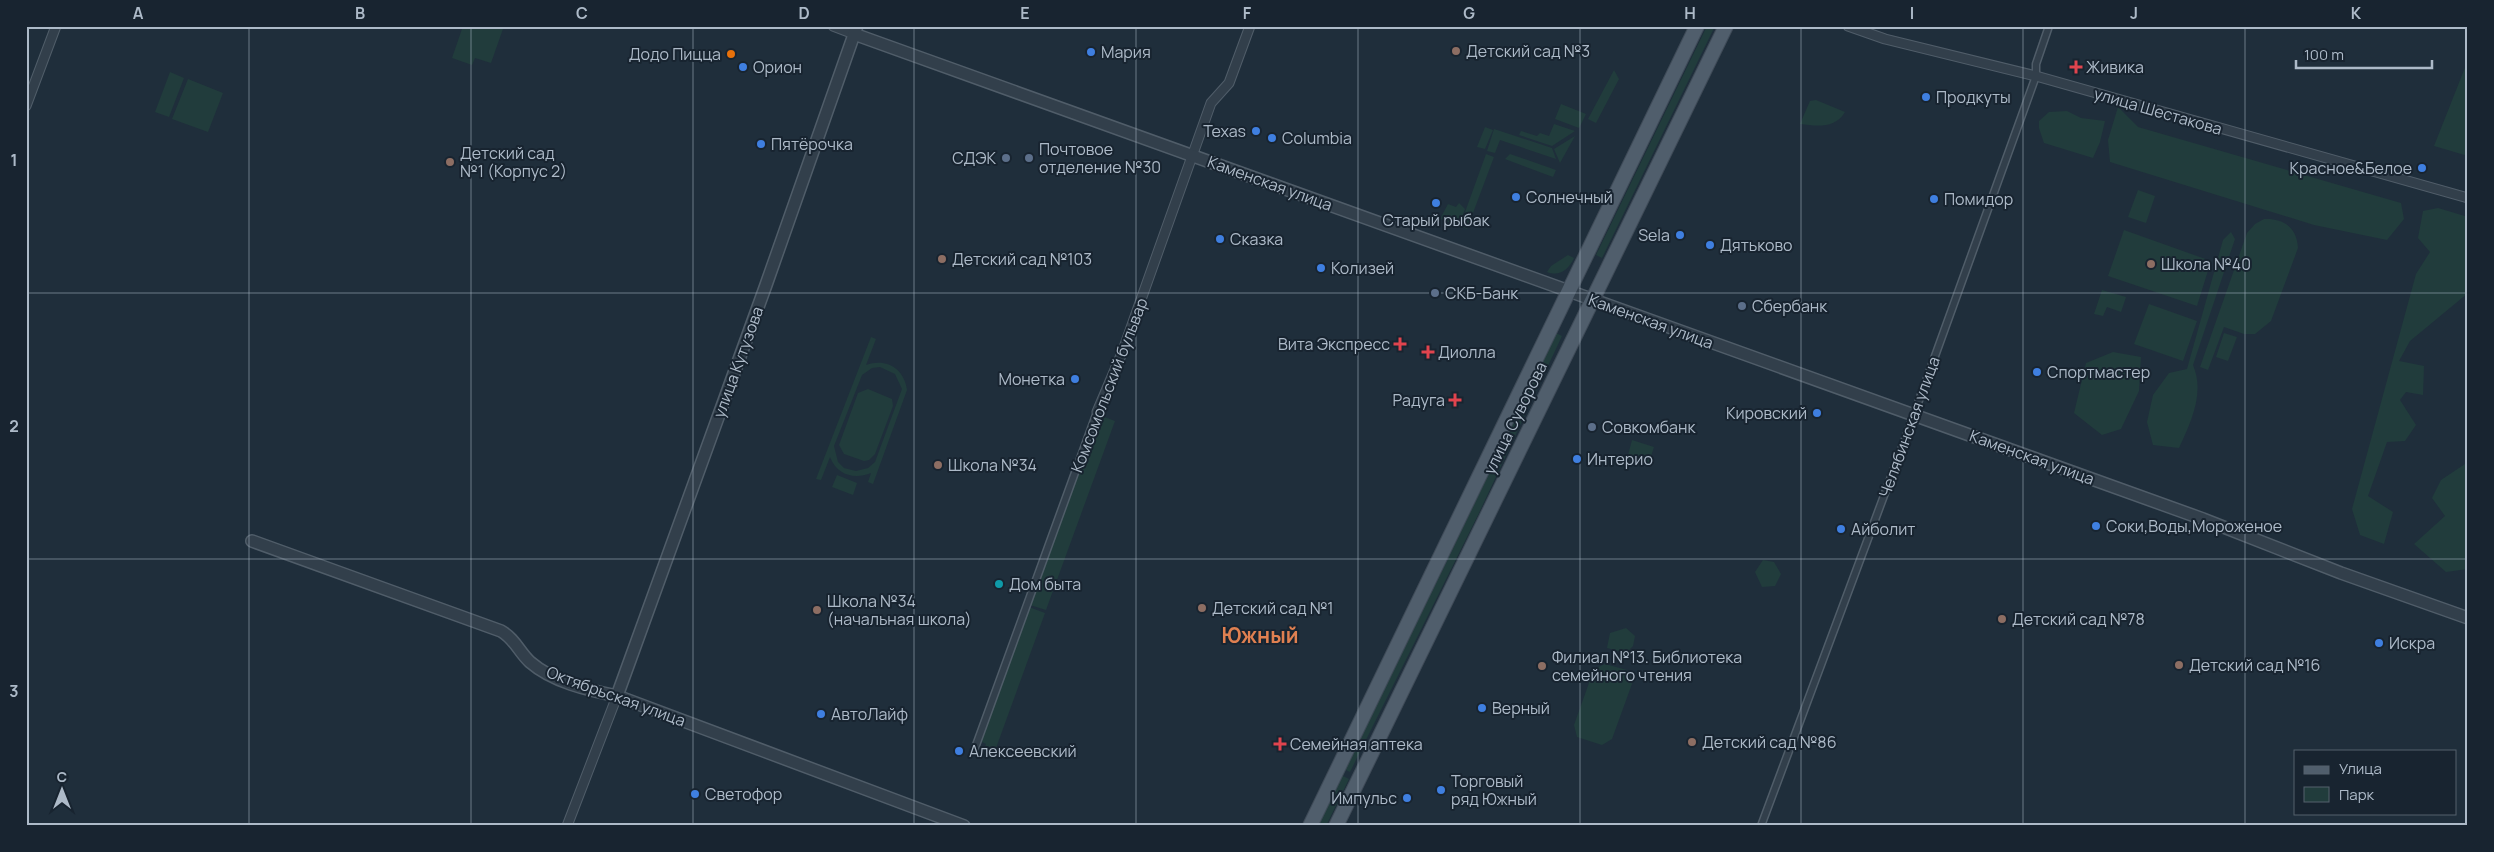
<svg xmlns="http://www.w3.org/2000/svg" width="2494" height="852" font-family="Manrope,sans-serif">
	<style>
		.green { fill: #213c3c; fill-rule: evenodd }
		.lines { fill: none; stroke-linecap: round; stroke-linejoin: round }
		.pedestrian-casing { stroke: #505d69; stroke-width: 9 }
		.minor-casing { stroke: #505d69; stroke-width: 11 }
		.tertiary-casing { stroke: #505d69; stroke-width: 14 }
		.primary-casing { stroke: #3f4b58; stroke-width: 16 }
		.pedestrian { stroke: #323f4b; stroke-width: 6 }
		.minor { stroke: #323f4b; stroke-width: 9 }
		.tertiary { stroke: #323f4b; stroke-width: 11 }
		.primary { stroke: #505e6c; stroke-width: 14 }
		.grid { fill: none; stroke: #adbac8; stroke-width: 1; stroke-opacity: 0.55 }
		.education-dot { fill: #8d6e63; stroke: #182430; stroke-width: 2 }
		.shop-dot { fill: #3f7fe0; stroke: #182430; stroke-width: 2 }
		.food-dot { fill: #e8710a; stroke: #182430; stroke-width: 2 }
		.health-dot { fill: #e0444e; stroke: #182430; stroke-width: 2 }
		.service-dot { fill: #5c6f8a; stroke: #182430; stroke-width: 2 }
		.culture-dot { fill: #0f9aa8; stroke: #182430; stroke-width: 2 }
		.labels { text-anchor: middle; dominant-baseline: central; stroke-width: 4; stroke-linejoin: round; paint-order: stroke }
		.poi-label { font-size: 16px; fill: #adbac8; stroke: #182430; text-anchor: start }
		.street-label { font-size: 16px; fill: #adbac8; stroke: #182430 }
		.district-label { font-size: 21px; font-weight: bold; fill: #df8051; stroke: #182430 }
		.neatline { fill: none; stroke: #adbac8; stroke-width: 2 }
		.grid-label { font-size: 16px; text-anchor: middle; font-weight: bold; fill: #adbac8 }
	</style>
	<rect width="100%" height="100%" fill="#1f2e3b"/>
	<path class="green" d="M463 26H504L491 63 475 58 472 65 452 58Z
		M1707 26H1715L1602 258 1596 255Z
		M2468 60V156L2434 146Z
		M1614 70 1619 79 1596 123 1588 119Z
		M170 72 184 78 169 117 155 112Z
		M188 79 223 93 208 132 172 119Z
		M1816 100 1845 112C1835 129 1817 126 1800 124L1810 101Z
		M1561 104 1586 114 1579 128 1555 119Z
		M2118 107 2138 127 2401 203 2404 219 2387 240 2314 225 2110 162 2108 140Z
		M2067 111 2081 118 2105 121 2100 142 2093 158 2044 143 2039 128V121L2049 112Z
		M1554 124 1575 131 1552 146 1519 135 1521 131 1537 136 1540 133 1549 136Z
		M1485 127 1493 130 1485 149 1477 147Z
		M1494 129 1552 148 1556 159 1500 140 1495 153 1487 151Z
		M1575 136 1560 163 1554 149Z
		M1486 154 1494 157 1467 229 1460 226Z
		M1510 154 1556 170 1553 177 1505 159Z
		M2138 190 2155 196 2146 223 2128 217Z
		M1459 203 1465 209 1459 226 1440 219 1448 204 1456 207Z
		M2438 208 2468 217V293L2410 341 2399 361 2424 366 2423 395 2406 392 2400 400 2416 425 2405 441 2387 442 2368 496 2393 512 2384 544 2360 535 2352 509 2416 274 2430 252 2418 238 2423 211Z
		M2264 219C2284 218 2297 228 2298 248L2271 321 2255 334H2244L2224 327 2208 370 2200 367 2247 233 2255 224Z
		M2124 230 2211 261 2197 306 2108 276Z
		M2231 232 2235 239 2193 365C2205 393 2191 422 2179 448L2153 445 2147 422 2153 395 2169 373 2187 369 2223 240Z
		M1568 255 1574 258C1569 269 1560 277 1547 272L1551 266Z
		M2102 290 2126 297 2121 312 2107 307 2103 316 2094 314Z
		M2149 304 2197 321 2183 361 2134 344Z
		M1556 333 1562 336 1478 515 1350 772 1344 769 1446 563Z
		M2224 333 2237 337 2228 361 2216 357Z
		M871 337 876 339 866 365C886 358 904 368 907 390L873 484 868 482 871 473C854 480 837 475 830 457L821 480 816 479ZM880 367 895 374 902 389 875 462 868 468 856 471 844 468 838 462 834 446 862 375 872 368Z
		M2113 352 2141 357 2139 391 2121 429 2102 435 2074 413 2086 363Z
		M868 389 892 399 893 406 875 454 869 460 864 461 844 454 839 445 858 393Z
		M1099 415 1115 421 1046 610 1030 605Z
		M1632 440 1654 447 1648 466 1627 459Z
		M2468 462V569L2446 572 2414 544 2445 516 2432 498 2441 480Z
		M837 475 857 483 853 495 832 487Z
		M1763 560 1774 562 1781 574 1775 586 1762 587 1755 572Z
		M1029 607 1045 613 992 759 982 755 986 744 980 741Z
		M1626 628 1635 636 1633 646 1626 653 1607 648 1610 633Z
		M1605 664 1627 670 1633 681 1612 739 1602 745 1577 737 1574 725 1594 669Z
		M1341 775 1349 779 1326 826H1316Z"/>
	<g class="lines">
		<defs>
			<path id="pedestrian" d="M975 748 1097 412
				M1761 826 1904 442 2036 76V64L2049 26"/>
			<path id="minor" d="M833 26 854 34
				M1848 26 1885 39 2036 76 2468 198
				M26 106 56 26
				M1097 412 1122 353 1211 103 1229 83 1250 26
				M567 826 617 696"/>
			<path id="tertiary" d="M854 34 2203 519 2341 573 2468 618
				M252 541 501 631C515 639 519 652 530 662 553 682 588 690 617 696L964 826
				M617 696 766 285 857 26"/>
			<path id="primary" d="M1310 826 1697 26
				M1336 826 1726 26"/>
		</defs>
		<use href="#pedestrian" class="pedestrian-casing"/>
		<use href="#minor" class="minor-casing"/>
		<use href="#tertiary" class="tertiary-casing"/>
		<use href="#primary" class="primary-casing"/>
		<use href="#pedestrian" class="pedestrian"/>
		<use href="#minor" class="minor"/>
		<use href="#tertiary" class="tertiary"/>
		<use href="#primary" class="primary"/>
	</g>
	<path class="grid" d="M249 26V826M471 26V826M693 26V826M914 26V826M1136 26V826M1358 26V826M1580 26V826M1801 26V826M2023 26V826M2245 26V826M26 293H2468M26 559H2468"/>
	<g class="education-dot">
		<circle cx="1456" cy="51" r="5"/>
		<circle cx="450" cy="162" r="5"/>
		<circle cx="942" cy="259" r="5"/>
		<circle cx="2151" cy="264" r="5"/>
		<circle cx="938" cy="465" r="5"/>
		<circle cx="1202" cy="608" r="5"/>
		<circle cx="817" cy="610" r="5"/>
		<circle cx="2002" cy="619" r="5"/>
		<circle cx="2179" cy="665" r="5"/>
		<circle cx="1542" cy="666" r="5"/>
		<circle cx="1692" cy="742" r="5"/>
	</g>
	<g class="shop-dot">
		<circle cx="1091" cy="52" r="5"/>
		<circle cx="743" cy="67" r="5"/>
		<circle cx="1926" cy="97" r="5"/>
		<circle cx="1256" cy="131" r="5"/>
		<circle cx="1272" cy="138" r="5"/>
		<circle cx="761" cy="144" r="5"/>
		<circle cx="2422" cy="168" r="5"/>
		<circle cx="1516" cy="197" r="5"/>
		<circle cx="1934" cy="199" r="5"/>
		<circle cx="1436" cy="203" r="5"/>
		<circle cx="1680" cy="235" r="5"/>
		<circle cx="1220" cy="239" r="5"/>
		<circle cx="1710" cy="245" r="5"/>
		<circle cx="1321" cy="268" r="5"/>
		<circle cx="2037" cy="372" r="5"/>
		<circle cx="1075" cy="379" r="5"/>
		<circle cx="1817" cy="413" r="5"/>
		<circle cx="1577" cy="459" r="5"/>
		<circle cx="2096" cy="526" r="5"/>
		<circle cx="1841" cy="529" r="5"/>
		<circle cx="2379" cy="643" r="5"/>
		<circle cx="1482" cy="708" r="5"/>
		<circle cx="821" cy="714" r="5"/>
		<circle cx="959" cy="751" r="5"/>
		<circle cx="1441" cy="790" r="5"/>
		<circle cx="695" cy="794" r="5"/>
		<circle cx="1407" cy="798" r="5"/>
	</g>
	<circle class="food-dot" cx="731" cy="54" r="5"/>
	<g class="health-dot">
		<path d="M2073.5 59.5h5v5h5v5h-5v5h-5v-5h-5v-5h5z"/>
		<path d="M1397.5 336.5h5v5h5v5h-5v5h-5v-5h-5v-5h5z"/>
		<path d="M1425.5 344.5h5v5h5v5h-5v5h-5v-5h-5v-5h5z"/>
		<path d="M1452.5 392.5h5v5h5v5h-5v5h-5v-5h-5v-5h5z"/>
		<path d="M1277.5 736.5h5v5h5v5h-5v5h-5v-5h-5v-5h5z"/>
	</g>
	<g class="service-dot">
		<circle cx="1006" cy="158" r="5"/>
		<circle cx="1029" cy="158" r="5"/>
		<circle cx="1435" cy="293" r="5"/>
		<circle cx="1742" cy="306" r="5"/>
		<circle cx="1592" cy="427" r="5"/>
	</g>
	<circle class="culture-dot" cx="999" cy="584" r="5"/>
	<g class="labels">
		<g class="poi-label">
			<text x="1466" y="51">Детский сад №3</text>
			<text x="1101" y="52">Мария</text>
			<text x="721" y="54" text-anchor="end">Додо Пицца</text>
			<text x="753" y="67">Орион</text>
			<text x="2086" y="67">Живика</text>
			<text x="1936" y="97">Продкуты</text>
			<text x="1246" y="131" text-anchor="end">Texas</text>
			<text x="1282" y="138">Columbia</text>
			<text x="771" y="144">Пятёрочка</text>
			<text x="1039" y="149">Почтовое<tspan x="1039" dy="18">отделение №30</tspan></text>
			<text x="460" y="153">Детский сад<tspan x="460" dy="18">№1 (Корпус 2)</tspan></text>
			<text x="996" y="158" text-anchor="end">СДЭК</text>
			<text x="2412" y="168" text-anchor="end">Красное&amp;Белое</text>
			<text x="1526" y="197">Солнечный</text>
			<text x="1944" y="199">Помидор</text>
			<text x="1436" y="220" text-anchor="middle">Старый рыбак</text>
			<text x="1670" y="235" text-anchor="end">Sela</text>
			<text x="1230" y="239">Сказка</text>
			<text x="1720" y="245">Дятьково</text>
			<text x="952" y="259">Детский сад №103</text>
			<text x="2161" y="264">Школа №40</text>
			<text x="1331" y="268">Колизей</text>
			<text x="1445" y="293">СКБ-Банк</text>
			<text x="1752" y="306">Сбербанк</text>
			<text x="1390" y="344" text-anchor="end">Вита Экспресс</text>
			<text x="1438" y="352">Диолла</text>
			<text x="2047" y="372">Спортмастер</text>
			<text x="1065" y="379" text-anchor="end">Монетка</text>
			<text x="1445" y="400" text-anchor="end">Радуга</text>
			<text x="1807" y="413" text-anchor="end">Кировский</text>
			<text x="1602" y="427">Совкомбанк</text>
			<text x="1587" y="459">Интерио</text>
			<text x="948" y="465">Школа №34</text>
			<text x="2106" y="526">Соки,Воды,Мороженое</text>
			<text x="1851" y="529">Айболит</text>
			<text x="1009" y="584">Дом быта</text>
			<text x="827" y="601">Школа №34<tspan x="827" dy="18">(начальная школа)</tspan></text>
			<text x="1212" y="608">Детский сад №1</text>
			<text x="2012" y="619">Детский сад №78</text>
			<text x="2389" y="643">Искра</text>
			<text x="1552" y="657">Филиал №13. Библиотека<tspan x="1552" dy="18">семейного чтения</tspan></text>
			<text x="2189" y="665">Детский сад №16</text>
			<text x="1492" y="708">Верный</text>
			<text x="831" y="714">АвтоЛайф</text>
			<text x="1702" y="742">Детский сад №86</text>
			<text x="1290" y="744">Семейная аптека</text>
			<text x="969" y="751">Алексеевский</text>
			<text x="1451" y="781">Торговый<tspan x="1451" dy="18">ряд Южный</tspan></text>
			<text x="705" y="794">Светофор</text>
			<text x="1397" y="798" text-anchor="end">Импульс</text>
		</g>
		<g class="street-label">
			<text transform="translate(2158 111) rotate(16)">улица Шестакова</text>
			<text transform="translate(1270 183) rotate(20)">Каменская улица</text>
			<text transform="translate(1651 321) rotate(20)">Каменская улица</text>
			<text transform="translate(738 362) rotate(-70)">улица Кутузова</text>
			<text transform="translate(1109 385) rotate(-69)">Комсомольский бульвар</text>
			<text transform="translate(1515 418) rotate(-64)">улица Суворова</text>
			<text transform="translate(1909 427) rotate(-70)">Челябинская улица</text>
			<text transform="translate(2032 457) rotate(20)">Каменская улица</text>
			<text transform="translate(616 696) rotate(20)">Октябрьская улица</text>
		</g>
		<g class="district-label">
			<text x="1260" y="635">Южный</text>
		</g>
	</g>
	<rect width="2494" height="852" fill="none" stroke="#182430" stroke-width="55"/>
	<rect x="2294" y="750" width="162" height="65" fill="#182430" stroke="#54606d"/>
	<rect x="2304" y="766" width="25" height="8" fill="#505e6c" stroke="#54606d"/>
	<text x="2339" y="774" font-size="15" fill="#adbac8">Улица</text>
	<rect x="2304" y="787" width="25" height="15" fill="#213c3c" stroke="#54606d"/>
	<text x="2339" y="800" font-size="15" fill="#adbac8">Парк</text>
	<g transform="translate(62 790)" stroke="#182430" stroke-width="4" paint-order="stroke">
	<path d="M0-4L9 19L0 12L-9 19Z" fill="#adbac8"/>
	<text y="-8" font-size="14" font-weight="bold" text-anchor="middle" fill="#adbac8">С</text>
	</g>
	<path d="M2296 60v8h136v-8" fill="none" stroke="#adbac8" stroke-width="2.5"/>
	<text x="2304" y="60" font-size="15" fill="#adbac8" stroke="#182430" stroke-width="4" paint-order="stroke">100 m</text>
	<rect x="28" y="28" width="2438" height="796" class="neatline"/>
	<g class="grid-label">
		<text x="138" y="19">A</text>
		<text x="360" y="19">B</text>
		<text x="582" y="19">C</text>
		<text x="804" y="19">D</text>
		<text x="1025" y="19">E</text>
		<text x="1247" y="19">F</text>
		<text x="1469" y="19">G</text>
		<text x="1690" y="19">H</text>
		<text x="1912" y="19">I</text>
		<text x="2134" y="19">J</text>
		<text x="2356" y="19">K</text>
		<text x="14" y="166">1</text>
		<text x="14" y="432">2</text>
		<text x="14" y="697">3</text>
	</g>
</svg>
